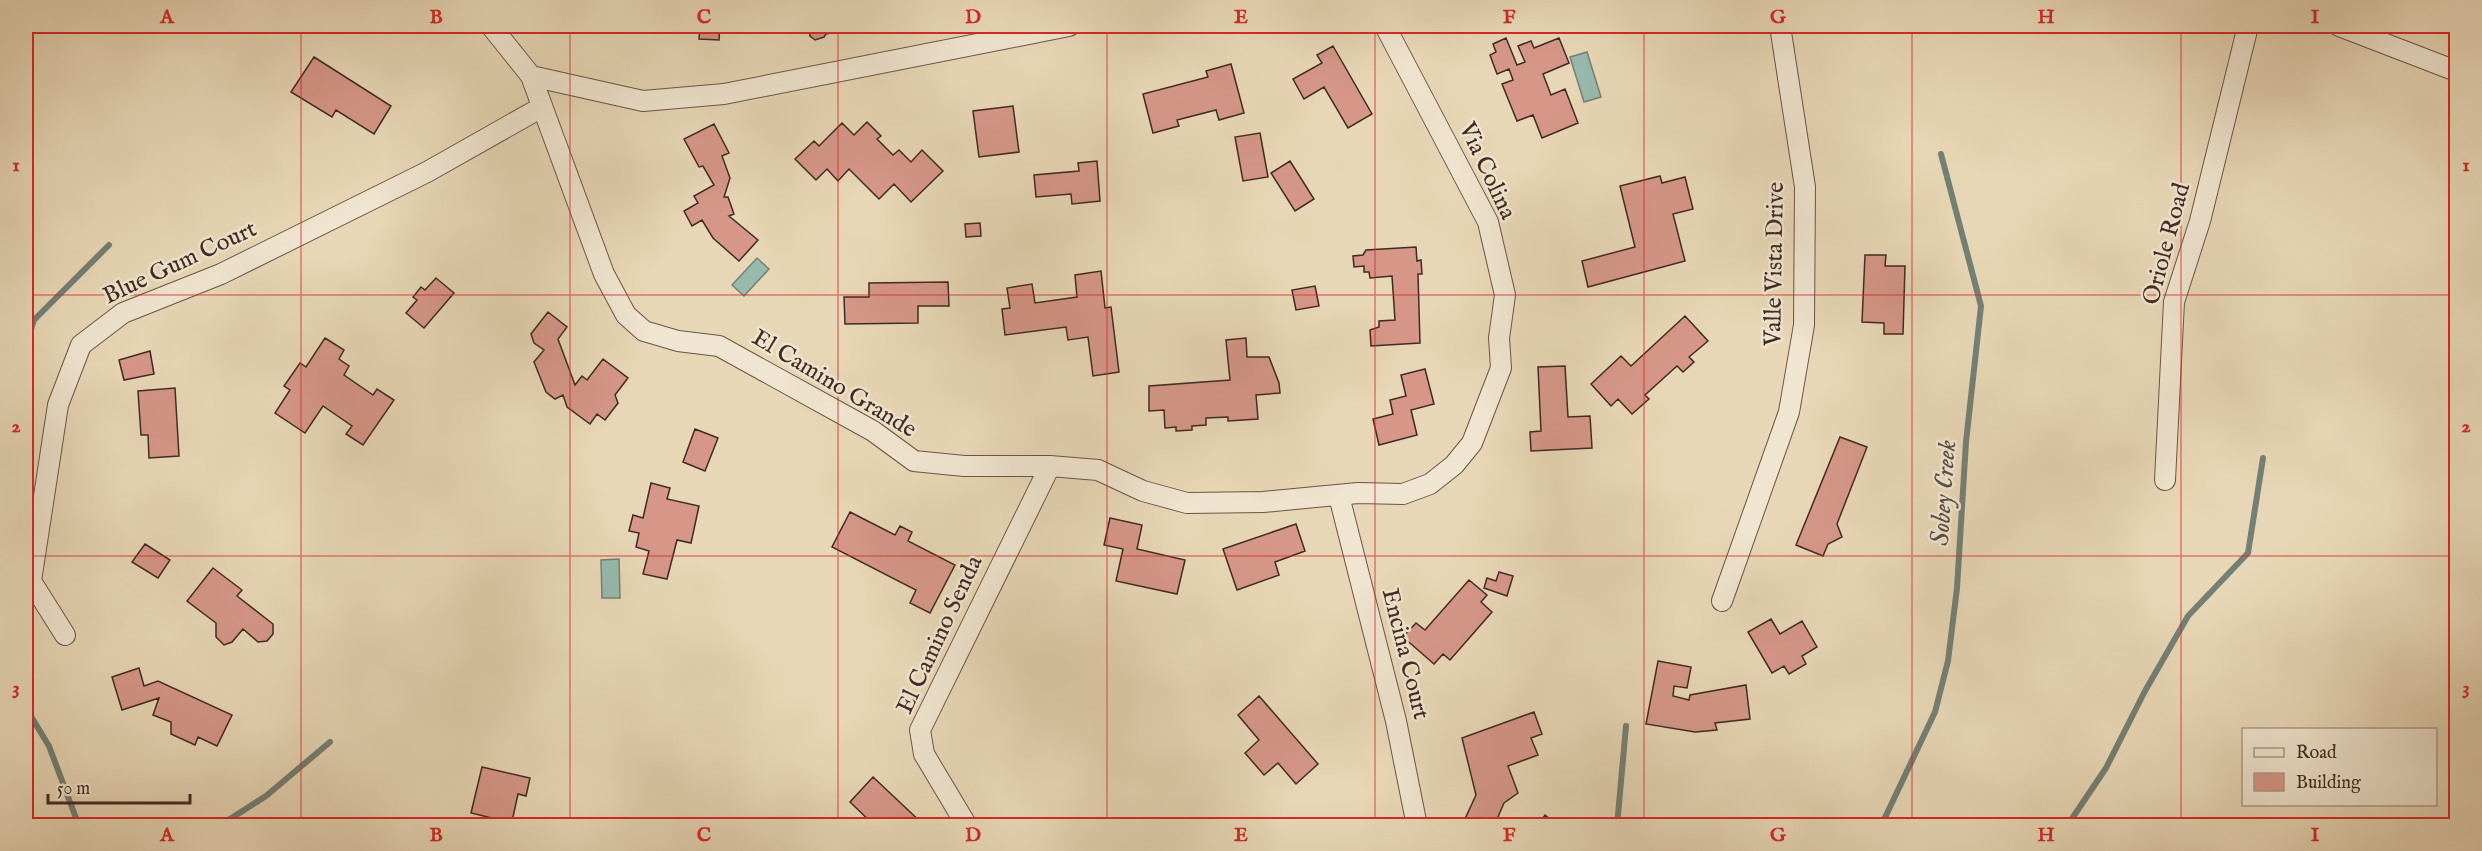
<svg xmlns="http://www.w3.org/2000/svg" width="2482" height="851" font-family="'IM FELL English',serif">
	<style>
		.water { fill: #97baad; stroke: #748075; stroke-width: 1.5 }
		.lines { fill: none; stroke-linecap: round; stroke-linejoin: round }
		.stream { stroke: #748075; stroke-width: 6 }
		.building { fill: #d69789; stroke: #402a22; stroke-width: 1.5 }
		.minor-casing { stroke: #6a5547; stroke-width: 22 }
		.minor { stroke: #f0e5d0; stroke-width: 20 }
		.grid { fill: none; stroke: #d62828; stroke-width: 1.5; stroke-opacity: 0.55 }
		.labels { text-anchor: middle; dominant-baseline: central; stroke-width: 5; stroke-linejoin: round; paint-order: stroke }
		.street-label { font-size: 24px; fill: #402a22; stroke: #f0e5d0 }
		.water-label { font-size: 26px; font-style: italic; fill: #564e45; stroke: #f0e5d0 }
		.neatline { fill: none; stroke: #d62828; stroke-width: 2 }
		.grid-label { font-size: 20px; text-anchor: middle; font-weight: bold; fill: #d62828 }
	</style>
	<rect width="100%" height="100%" fill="#e8d7b6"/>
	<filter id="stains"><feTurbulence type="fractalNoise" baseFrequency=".00333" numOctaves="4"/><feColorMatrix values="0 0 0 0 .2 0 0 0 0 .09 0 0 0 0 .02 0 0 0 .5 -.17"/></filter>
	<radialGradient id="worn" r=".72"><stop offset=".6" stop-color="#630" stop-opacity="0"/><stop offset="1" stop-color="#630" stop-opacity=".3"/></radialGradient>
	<path class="water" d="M1587 52 1601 97 1584 102 1570 57Z
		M757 258 769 269 744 296 732 285Z
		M619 559 620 598H602L601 560Z"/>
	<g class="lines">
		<path class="stream" d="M26 344 34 320 109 245
			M26 708 49 746 79 826
			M740 822V826
			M219 826 266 796 330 742
			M1617 826 1626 726
			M1881 826 1935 712 1948 661 1957 588 1966 442 1981 306 1941 154
			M2067 826 2106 768 2145 691 2188 616 2248 553 2263 458"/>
	</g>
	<path class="building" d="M700 26H720L719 40 699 39Z
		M808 26H861L826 34 824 37 815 40 810 36Z
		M1506 38 1517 65 1525 62 1518 46 1531 41 1534 48 1559 38 1569 63 1543 74 1551 95 1565 89 1578 123 1542 138 1533 115 1517 121 1502 84 1513 80 1509 69 1497 74 1490 55 1496 52 1493 44Z
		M1333 46 1372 114 1348 128 1324 87 1304 99 1293 79 1322 63 1317 55Z
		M314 57 391 106 374 134 336 110 332 117 291 92Z
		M1231 64 1244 113 1219 120 1216 110 1177 120 1179 126 1153 133 1143 94 1208 77 1206 71Z
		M1013 106 1019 152 979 157 973 111Z
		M867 122 881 136 877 139 893 155 899 150 911 162 922 150 943 171 911 202 894 184 879 199 849 169 838 181 827 169 816 180 795 159 814 141 819 146 842 123 854 135Z
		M714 124 729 153 722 156 730 178 724 197H728L734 214 729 216 758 240 739 261 713 238 702 220 692 226 684 211 698 203 694 196 714 185 703 166 699 167 684 139Z
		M1260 133 1268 177 1243 181 1235 137Z
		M1097 161 1100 201 1072 204 1071 194 1036 197 1034 175 1079 171 1078 163Z
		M1290 161 1314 199 1295 211 1271 173Z
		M1660 176 1662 183 1685 177 1693 209 1673 214 1685 261 1588 287 1582 261 1635 247 1620 186Z
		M980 223 981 236 966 237 965 224Z
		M1416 247 1417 261 1421 260 1422 274H1418L1420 343 1371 346 1370 330 1379 327V321L1395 320 1392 276 1370 278 1369 272H1364V266L1354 267 1353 256 1363 255 1366 250Z
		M1865 255H1886L1885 266H1905L1903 334H1884V323L1862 322Z
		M1101 271 1105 308 1111 307 1119 372 1093 376 1088 337 1068 340 1066 327 1005 335 1002 309 1010 308 1007 288 1032 284 1035 303 1077 297 1075 275Z
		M436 278 454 293 424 328 406 313 417 300 413 297 421 287 425 290Z
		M948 282 949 306H918V323L845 324 844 297H869V283Z
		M1315 286 1319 306 1296 310 1292 290Z
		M548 312 567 327 558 339 575 385 582 376 587 380 603 359 628 378 615 395 618 403 605 420 597 414 590 424 567 407 563 395 555 399 546 392 534 362 544 350 534 343 531 334Z
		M1685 316 1708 341 1689 357 1694 362 1683 372 1677 366 1645 395 1649 399 1632 414 1618 399 1611 406 1591 384 1621 356 1631 366Z
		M325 338 344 350 339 359 349 366 344 375 373 395 377 389 394 400 363 445 346 434 352 426 323 406 305 433 275 413 290 390 284 386 300 363 306 367Z
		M1246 338 1247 357H1269L1279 383 1280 393 1256 395 1258 419 1228 421V417L1206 418V425L1192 426V430L1176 431V427L1165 428 1164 410 1149 411V386L1230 380 1226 340Z
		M150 351 154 374 124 380 119 360Z
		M1565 366 1568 417 1590 416 1592 448 1531 451 1530 432 1541 431 1538 367Z
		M1425 369 1434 404 1411 410 1417 435 1379 445 1373 419 1393 414 1390 400 1406 396 1401 375Z
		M175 388 179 456 149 458 148 435H141L138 391Z
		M695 429 718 438 705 471 683 462Z
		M1840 437 1867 447 1837 524 1842 537 1828 544 1823 556 1796 545Z
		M651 483 670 488 667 499 699 506 691 543 677 540 667 579 643 574 649 551 636 547 639 533 629 531 633 515 643 518Z
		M850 512 895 535 900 526 912 532 908 541 955 565 930 613 910 603 916 590 832 547Z
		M1110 518 1142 525 1137 549 1185 560 1177 594 1116 581 1123 549 1104 545Z
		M1296 524 1305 551 1275 562 1279 575 1237 590 1223 549Z
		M145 544 170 560 158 578 132 562Z
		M213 568 242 590 237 596 273 624V634L267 641 258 642 243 629 232 642 224 645 216 637V623L187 601Z
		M1499 572 1513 576 1507 596 1484 588 1487 578 1496 581Z
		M1469 580 1487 595 1481 602 1492 612 1450 660 1443 654 1434 664 1403 637 1416 623 1425 630Z
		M1771 619 1780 634 1802 621 1817 647 1802 656 1806 664 1789 674 1784 666 1772 673 1748 632Z
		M1658 661 1691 667 1687 688 1674 686 1673 696 1689 700 1690 695 1746 685 1750 719 1715 723 1717 730 1695 732 1646 724Z
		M139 668 144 686 158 681 232 715 217 746 198 737 195 745 171 734V722L153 715 159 698 122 710 112 677Z
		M1259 696 1318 764 1296 784 1278 763 1264 775 1245 753 1259 740 1238 715Z
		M1534 712 1542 734 1531 738 1538 755 1508 766 1518 793 1504 803 1494 826H1478L1465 819 1476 795 1462 738Z
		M482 767 530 778 526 796 518 794 511 826H490L492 818 471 813Z
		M873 777 925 826H875L850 802Z
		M1545 815 1559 826H1537Z"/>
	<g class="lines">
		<defs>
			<path id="minor" d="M491 26 531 76 604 274 626 315 644 331 678 341 719 346 873 431 914 461 964 466H1050L1098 470 1143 491 1187 503 1263 502 1358 493 1403 494 1430 484 1454 465 1472 443 1501 368 1499 338 1505 295 1488 222 1385 26
				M2339 26 2456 71
				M531 76 643 101 724 94 1069 26
				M2165 480 2174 302 2200 221 2248 26
				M1339 496 1396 721 1417 826
				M1722 601 1789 412 1804 325 1805 187 1780 26
				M65 635 31 581 58 405 81 345 123 313 221 274 427 172 542 107
				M967 826 924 754 920 730 1050 466"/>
		</defs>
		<use href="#minor" class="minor-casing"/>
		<use href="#minor" class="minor"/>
	</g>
	<path class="grid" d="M301 26V826M570 26V826M838 26V826M1107 26V826M1375 26V826M1644 26V826M1912 26V826M2181 26V826M26 295H2456M26 556H2456"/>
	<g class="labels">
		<g class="street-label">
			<text transform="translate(1487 171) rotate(65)">Via Colina</text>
			<text transform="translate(2167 244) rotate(-75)">Oriole Road</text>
			<text transform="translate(180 263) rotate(-25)">Blue Gum Court</text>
			<text transform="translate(1775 264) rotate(-89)">Valle Vista Drive</text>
			<text transform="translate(834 384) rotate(31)">El Camino Grande</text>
			<text transform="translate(940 635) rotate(-65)">El Camino Senda</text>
			<text transform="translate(1405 654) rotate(76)">Encina Court</text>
		</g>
		<g class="water-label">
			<text transform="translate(1944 493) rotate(-86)">Sobey Creek</text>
		</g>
	</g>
	<rect width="2482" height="851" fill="none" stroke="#e8d7b6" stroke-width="66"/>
	<rect x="2242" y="728" width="195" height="78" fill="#f0e5d0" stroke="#aa9a8a" stroke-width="1.5"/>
	<rect x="2254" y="748" width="30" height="9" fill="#f0e5d0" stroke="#aa9a8a" stroke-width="1.5"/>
	<text x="2296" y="758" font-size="18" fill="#402a22">Road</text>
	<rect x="2254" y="773" width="30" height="18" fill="#d69789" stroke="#aa9a8a" stroke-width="1.5"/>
	<text x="2296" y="788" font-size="18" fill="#402a22">Building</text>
	<path d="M48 794v9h142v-9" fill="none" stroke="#402a22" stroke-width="3"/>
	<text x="57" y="794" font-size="18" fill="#402a22" stroke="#f0e5d0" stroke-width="4.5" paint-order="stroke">50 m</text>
	<rect x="33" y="33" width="2416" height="785" class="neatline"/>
	<g class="grid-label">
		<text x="167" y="23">A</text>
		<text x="436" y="23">B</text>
		<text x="704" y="23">C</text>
		<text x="973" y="23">D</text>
		<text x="1241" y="23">E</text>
		<text x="1509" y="23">F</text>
		<text x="1778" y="23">G</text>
		<text x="2046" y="23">H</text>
		<text x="2315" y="23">I</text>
		<text x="16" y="171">1</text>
		<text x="2466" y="171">1</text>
		<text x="16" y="432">2</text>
		<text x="2466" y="432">2</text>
		<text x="16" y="694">3</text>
		<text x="2466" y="694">3</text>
		<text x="167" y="841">A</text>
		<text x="436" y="841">B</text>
		<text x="704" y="841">C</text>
		<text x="973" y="841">D</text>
		<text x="1241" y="841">E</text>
		<text x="1509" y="841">F</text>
		<text x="1778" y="841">G</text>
		<text x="2046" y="841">H</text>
		<text x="2315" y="841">I</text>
	</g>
	<rect width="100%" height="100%" filter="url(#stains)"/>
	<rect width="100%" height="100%" fill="url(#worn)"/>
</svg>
